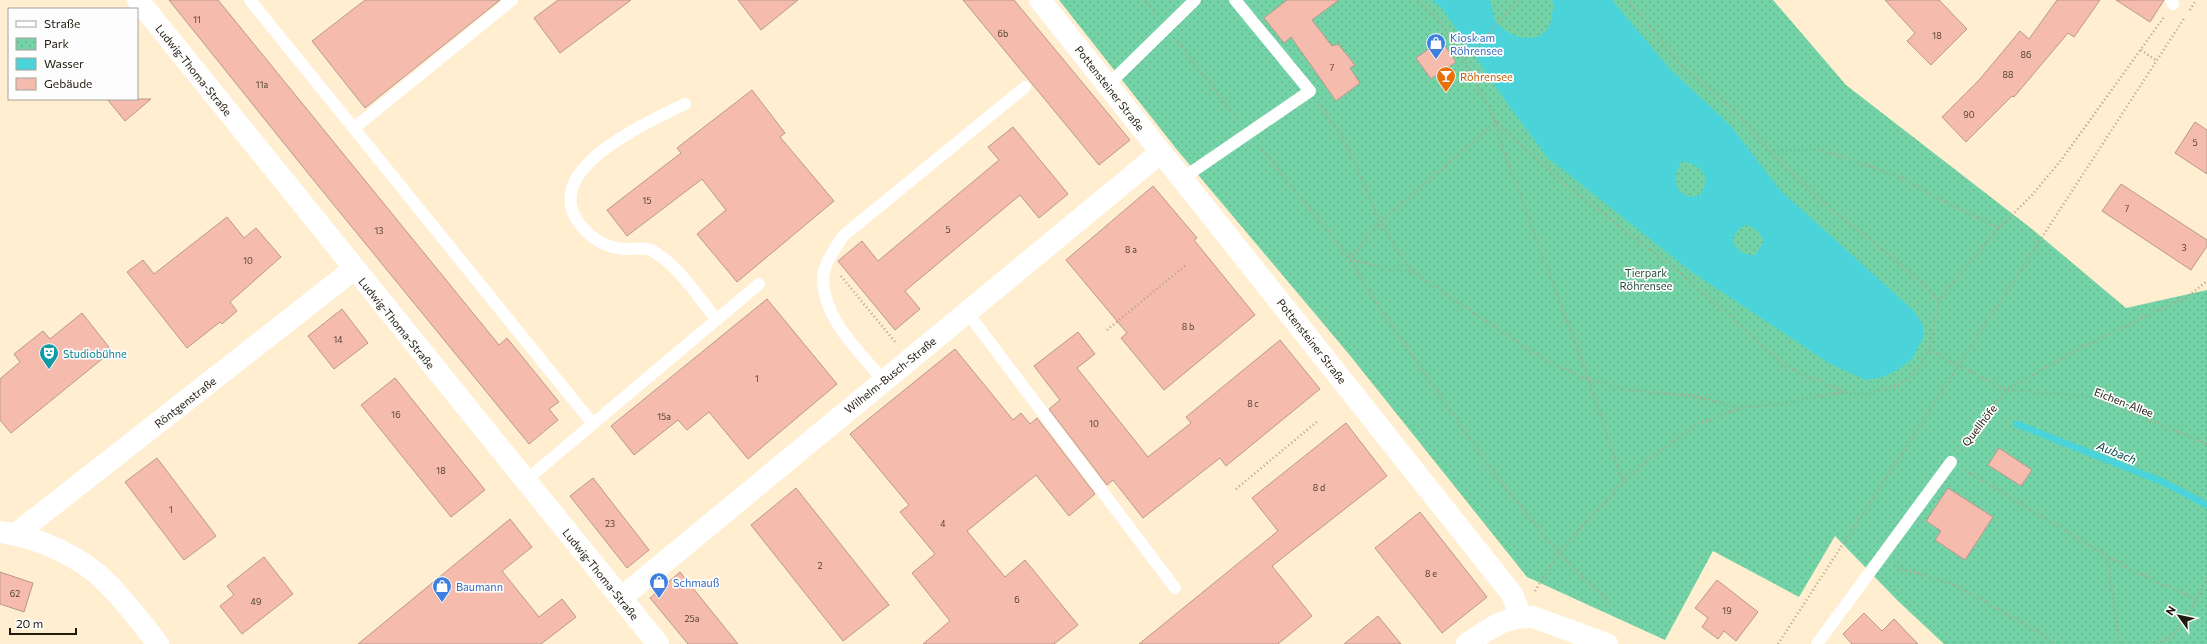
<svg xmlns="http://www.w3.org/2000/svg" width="2207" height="644" font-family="Commissioner,sans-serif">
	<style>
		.park { fill: url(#park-dots) }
		.water { fill: #4ad4d9; fill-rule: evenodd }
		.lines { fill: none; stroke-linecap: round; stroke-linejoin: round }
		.stream { stroke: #4ad4d9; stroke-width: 7 }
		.building { fill: #f5bcad; stroke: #b9978e }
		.path { stroke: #b1a48c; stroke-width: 2.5; stroke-dasharray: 1 3; stroke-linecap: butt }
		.lane { stroke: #fff; stroke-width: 12 }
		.street { stroke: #fff; stroke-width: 22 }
		.secondary { stroke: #fff; stroke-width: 22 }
		.labels { text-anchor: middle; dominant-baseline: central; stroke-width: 3.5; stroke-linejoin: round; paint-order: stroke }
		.number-label { font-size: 9px; fill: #554236 }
		.shop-label { font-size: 11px; fill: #366cbe; stroke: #fdfdfd; text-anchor: start }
		.street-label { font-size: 11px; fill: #201a0f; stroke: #fdfdfd }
		.food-label { font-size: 11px; fill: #c56008; stroke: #fdfdfd; text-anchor: start }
		.park-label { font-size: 11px; fill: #244e3b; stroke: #fdfdfd }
		.culture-label { font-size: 11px; fill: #0d838f; stroke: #fdfdfd; text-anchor: start }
		.water-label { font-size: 12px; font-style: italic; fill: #0c4a4c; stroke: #fdfdfd }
	</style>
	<defs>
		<pattern id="park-dots" width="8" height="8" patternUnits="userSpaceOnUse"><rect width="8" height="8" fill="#74d3a6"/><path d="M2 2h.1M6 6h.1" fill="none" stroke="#64b58e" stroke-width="1.8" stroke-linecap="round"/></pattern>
	</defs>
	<rect width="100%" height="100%" fill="#ffeed0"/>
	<path class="park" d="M1059 0H1773L1846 85 2032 229 2126 308 2207 290V644H1944L1898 601 1835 536 1799 597 1713 551 1665 640 1527 577 1348 353 1178 151Z"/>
	<path class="water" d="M1432 0H1490C1492 7 1493 19 1498 24 1514 42 1549 46 1552 15 1553 10 1554 5 1552 0H1612L1670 69 1731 126 1780 190 1914 311 1923 325V338L1912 359 1899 369 1883 377 1866 380 1830 364 1689 270 1547 157 1509 106 1442 8ZM1682 161C1702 166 1712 176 1700 195L1689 197 1679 191C1674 179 1675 171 1682 161ZM1745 225C1755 227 1759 232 1764 241L1755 255C1743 255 1737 251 1732 240L1738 230Z"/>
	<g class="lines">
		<path class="stream" d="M2017 424 2163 482 2207 505"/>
	</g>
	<path class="building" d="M169 0H218L499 345 507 338 559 402 549 409 558 420 529 444 307 172Z
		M365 0H500L365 108 312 41Z
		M558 0H631L560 53 534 18Z
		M738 0H798L761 30Z
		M963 0H1014L1130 140 1099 165Z
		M1287 0H1339L1312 20 1332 46 1338 44 1355 65 1350 68 1360 83 1336 101 1291 37 1284 43 1264 18Z
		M1885 0H1939L1967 29 1931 65 1907 41 1915 33Z
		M2057 0H2100L2074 37 2068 33 2014 97 2012 96 1966 142 1942 117 1980 79 2020 31 2029 39Z
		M2116 0H2164L2150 22Z
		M1441 40 1456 62 1431 79 1416 58Z
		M752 90 785 133 780 137 834 201 737 282 697 234 726 210 702 179 627 236 607 210 681 153 677 148Z
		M107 99H151L125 121Z
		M2195 122 2207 130V174L2175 153Z
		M1013 127 1068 194 1039 218 1020 195 905 291 920 309 895 330 838 261 862 241 878 261 999 160 988 147Z
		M2121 184 2207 240V246L2191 270 2102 211Z
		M1153 186 1197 238 1194 240 1255 315 1164 390 1121 338 1127 333 1066 260Z
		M227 217 244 238 256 228 281 257 230 302 237 311 222 324 220 322 187 348 127 272 143 260 154 274Z
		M767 299 837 384 748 459 709 412 687 430 678 420 634 455 611 426Z
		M342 309 368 343 334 369 308 336Z
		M82 313 112 351 11 433 0 420V379L20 362 14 354 43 331 50 339Z
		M1078 332 1095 354 1077 368 1148 457 1191 423 1186 417 1280 340 1320 389 1226 466 1220 458 1143 518 1113 480 1107 485 1049 409 1060 400 1034 366Z
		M955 349 1013 420 1021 413 1030 424 1037 418 1095 494 1069 516 1036 475 967 531 1005 577 1025 560 1078 625 1054 644H923L950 621 912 573 935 554 900 512 909 505 850 434Z
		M395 378 485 490 451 517 361 405Z
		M1346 423 1387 476 1272 566 1312 616 1278 644H1139L1278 531 1252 498Z
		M1999 448 2032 470 2021 486 1988 465Z
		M157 458 216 536 184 560 125 482Z
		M593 478 649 550 627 568 570 496Z
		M796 488 889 605 843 641 751 525Z
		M1948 488 1993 517 1965 560 1935 540 1941 531 1926 521Z
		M1420 512 1487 597 1442 633 1375 548Z
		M510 519 532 547 502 571 539 617 562 599 576 617 541 644H358Z
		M264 557 293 594 242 634 220 606 234 595 227 586Z
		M0 572 33 583 24 612 0 604Z
		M680 572 738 644H688L650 598Z
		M1717 580 1758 612 1736 641 1724 631 1718 639 1702 627 1708 618 1695 608Z
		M1864 613 1882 631 1894 619 1918 644H1852L1843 634Z
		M1378 616 1401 644H1344Z"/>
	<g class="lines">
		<path class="path" d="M1145 0 1157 15
			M1418 0 1439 20 1464 60 1496 122 1517 142 1564 183 1689 280 1787 367 1844 392 1860 394 1879 391 1899 385 1916 371 1929 350 1939 300 1898 262 1826 205 1770 152 1733 109 1679 63 1628 0
			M2190 10 2196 0
			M1177 41 1238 119
			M2141 50 2157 61
			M1464 60 1518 0
			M1319 104 1341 136 1355 163 1380 222 1401 257 1413 272
			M1260 147 1350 259 1392 270 1413 272 1546 361 1589 380 1628 390 1693 396 1740 408
			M1771 152 1819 149 1901 177 1933 196 1999 228
			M841 276 896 343
			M1939 300 1999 228 2032 195 2062 159 2164 17
			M1107 330 1186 265
			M1929 350 2007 390 2095 397 2207 444
			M1961 449 1982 419 2007 390 2080 348 2188 296 2207 281
			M1965 470 2129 569 2197 600
			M1236 489 1319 420
			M2108 558 2119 644
			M1895 566 1955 585 2045 636 2055 644
			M1535 591 1558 553 1623 482 1647 461 1696 425 1740 408 1777 404 1843 392
			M1609 603 1558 553 1489 467 1372 297 1350 259 1380 222 1496 122 1501 144 1589 380 1623 482
			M1778 644 2185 17
			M2157 644 2171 637 2197 600 2207 576"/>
		<path class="lane" d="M250 0 593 424
			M2171 0 2173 4
			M1108 85 1195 0
			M685 104C643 125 524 176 590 235 599 243 614 249 626 249 635 249 645 247 653 251 679 266 698 297 717 320
			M354 128 512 0
			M1183 178 1310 91 1235 0
			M967 312 1175 588
			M883 380C859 351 824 320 823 280 823 264 835 249 843 236L1025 87
			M525 481 759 284
			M1817 644 1951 462"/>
		<path class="street" d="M1040 0 1512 594 1521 617
			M0 532C38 537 83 557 109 585 127 603 142 624 158 644
			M16 534 354 269
			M621 598 1160 153"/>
		<path class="secondary" d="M138 0 658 644
			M1467 644C1488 629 1506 616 1533 617L1607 644"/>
	</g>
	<defs>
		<symbol id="shop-pin" viewBox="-11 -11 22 30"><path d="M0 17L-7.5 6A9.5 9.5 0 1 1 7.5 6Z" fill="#3f7fe0" stroke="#fdfdfd"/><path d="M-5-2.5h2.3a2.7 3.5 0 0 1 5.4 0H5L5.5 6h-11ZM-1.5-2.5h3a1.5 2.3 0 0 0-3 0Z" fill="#fff"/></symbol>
		<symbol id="bar-pin" viewBox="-11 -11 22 30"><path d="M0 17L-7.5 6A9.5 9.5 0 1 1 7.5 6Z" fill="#e8710a" stroke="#fdfdfd"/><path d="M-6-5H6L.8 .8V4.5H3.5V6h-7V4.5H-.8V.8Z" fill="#fff"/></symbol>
		<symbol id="theatre-pin" viewBox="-11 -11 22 30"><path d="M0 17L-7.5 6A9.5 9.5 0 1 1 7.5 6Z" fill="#0f9aa8" stroke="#fdfdfd"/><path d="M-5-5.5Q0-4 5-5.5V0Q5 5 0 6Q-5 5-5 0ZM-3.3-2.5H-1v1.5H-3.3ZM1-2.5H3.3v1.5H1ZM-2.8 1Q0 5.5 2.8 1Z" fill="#fff"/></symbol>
	</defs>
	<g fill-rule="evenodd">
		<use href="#shop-pin" x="1425" y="32" width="22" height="30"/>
		<use href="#bar-pin" x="1435" y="65" width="22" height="30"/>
		<use href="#theatre-pin" x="38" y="342" width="22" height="30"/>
		<use href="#shop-pin" x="648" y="571" width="22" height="30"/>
		<use href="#shop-pin" x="431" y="575" width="22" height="30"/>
	</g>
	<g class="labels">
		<g class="number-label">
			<text x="197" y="19">11</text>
			<text x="1003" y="33">6b</text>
			<text x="1937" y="35">18</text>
			<text x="2026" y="54">86</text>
			<text x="1332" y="67">7</text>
			<text x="2008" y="74">88</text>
			<text x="262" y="84">11a</text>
			<text x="1969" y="114">90</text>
			<text x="2195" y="142">5</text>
			<text x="647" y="200">15</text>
			<text x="2127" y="208">7</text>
			<text x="948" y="229">5</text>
			<text x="379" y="230">13</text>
			<text x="2184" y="247">3</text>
			<text x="1131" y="249">8 a</text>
			<text x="248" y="260">10</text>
			<text x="1188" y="326">8 b</text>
			<text x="338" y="339">14</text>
			<text x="757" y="378">1</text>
			<text x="1253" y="403">8 c</text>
			<text x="396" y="414">16</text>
			<text x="664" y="416">15a</text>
			<text x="1094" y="423">10</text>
			<text x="441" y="470">18</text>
			<text x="1319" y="487">8 d</text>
			<text x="171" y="509">1</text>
			<text x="610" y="523">23</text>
			<text x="943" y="523">4</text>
			<text x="820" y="565">2</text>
			<text x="1431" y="573">8 e</text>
			<text x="15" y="593">62</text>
			<text x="1017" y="599">6</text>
			<text x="256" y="601">49</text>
			<text x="1727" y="610">19</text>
			<text x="692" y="618">25a</text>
		</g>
		<g class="shop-label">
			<text x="1450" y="37">Kiosk am<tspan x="1450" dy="13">Röhrensee</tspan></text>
			<text x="673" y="582">Schmauß</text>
			<text x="456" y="586">Baumann</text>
		</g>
		<g class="street-label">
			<text transform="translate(194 70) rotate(51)">Ludwig-Thoma-Straße</text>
			<text transform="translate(1110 88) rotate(52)">Pottensteiner Straße</text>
			<text transform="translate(397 323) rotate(51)">Ludwig-Thoma-Straße</text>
			<text transform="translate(1312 341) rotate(52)">Pottensteiner Straße</text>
			<text transform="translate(890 375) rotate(-39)">Wilhelm-Busch-Straße</text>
			<text transform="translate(185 402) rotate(-38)">Röntgenstraße</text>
			<text transform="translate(2124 402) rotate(21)">Eichen-Allee</text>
			<text transform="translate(1979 425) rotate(-52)">Quellhöfe</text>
			<text transform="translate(601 574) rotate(51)">Ludwig-Thoma-Straße</text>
		</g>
		<g class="food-label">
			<text x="1460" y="76">Röhrensee</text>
		</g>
		<g class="park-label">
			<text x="1646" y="272">Tierpark<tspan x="1646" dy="13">Röhrensee</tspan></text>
		</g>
		<g class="culture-label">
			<text x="63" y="353">Studiobühne</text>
		</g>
		<g class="water-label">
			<text transform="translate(2117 452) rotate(22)">Aubach</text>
		</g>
	</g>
	<rect x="8" y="8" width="130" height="92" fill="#fdfdfd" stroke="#a5a29e"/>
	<rect x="16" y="21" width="20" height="6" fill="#ffffff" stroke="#a5a29e"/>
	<text x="44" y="28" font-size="12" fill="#201a0f">Straße</text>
	<rect x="16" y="38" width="20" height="12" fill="url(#park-dots)" stroke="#a5a29e"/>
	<text x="44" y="48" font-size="12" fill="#201a0f">Park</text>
	<rect x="16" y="58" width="20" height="12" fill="#4ad4d9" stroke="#a5a29e"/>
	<text x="44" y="68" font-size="12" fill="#201a0f">Wasser</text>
	<rect x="16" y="78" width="20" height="12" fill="#f5bcad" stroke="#a5a29e"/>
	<text x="44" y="88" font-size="12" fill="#201a0f">Gebäude</text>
	<g transform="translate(2179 616) rotate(303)" stroke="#fdfdfd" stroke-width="3" paint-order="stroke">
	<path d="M0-3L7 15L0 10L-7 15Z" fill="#201a0f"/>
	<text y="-6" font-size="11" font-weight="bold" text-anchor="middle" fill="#201a0f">N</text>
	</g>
	<path d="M10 628v6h66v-6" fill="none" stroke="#201a0f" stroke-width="2"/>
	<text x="16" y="628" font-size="12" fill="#201a0f" stroke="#fdfdfd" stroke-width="3" paint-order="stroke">20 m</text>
</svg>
